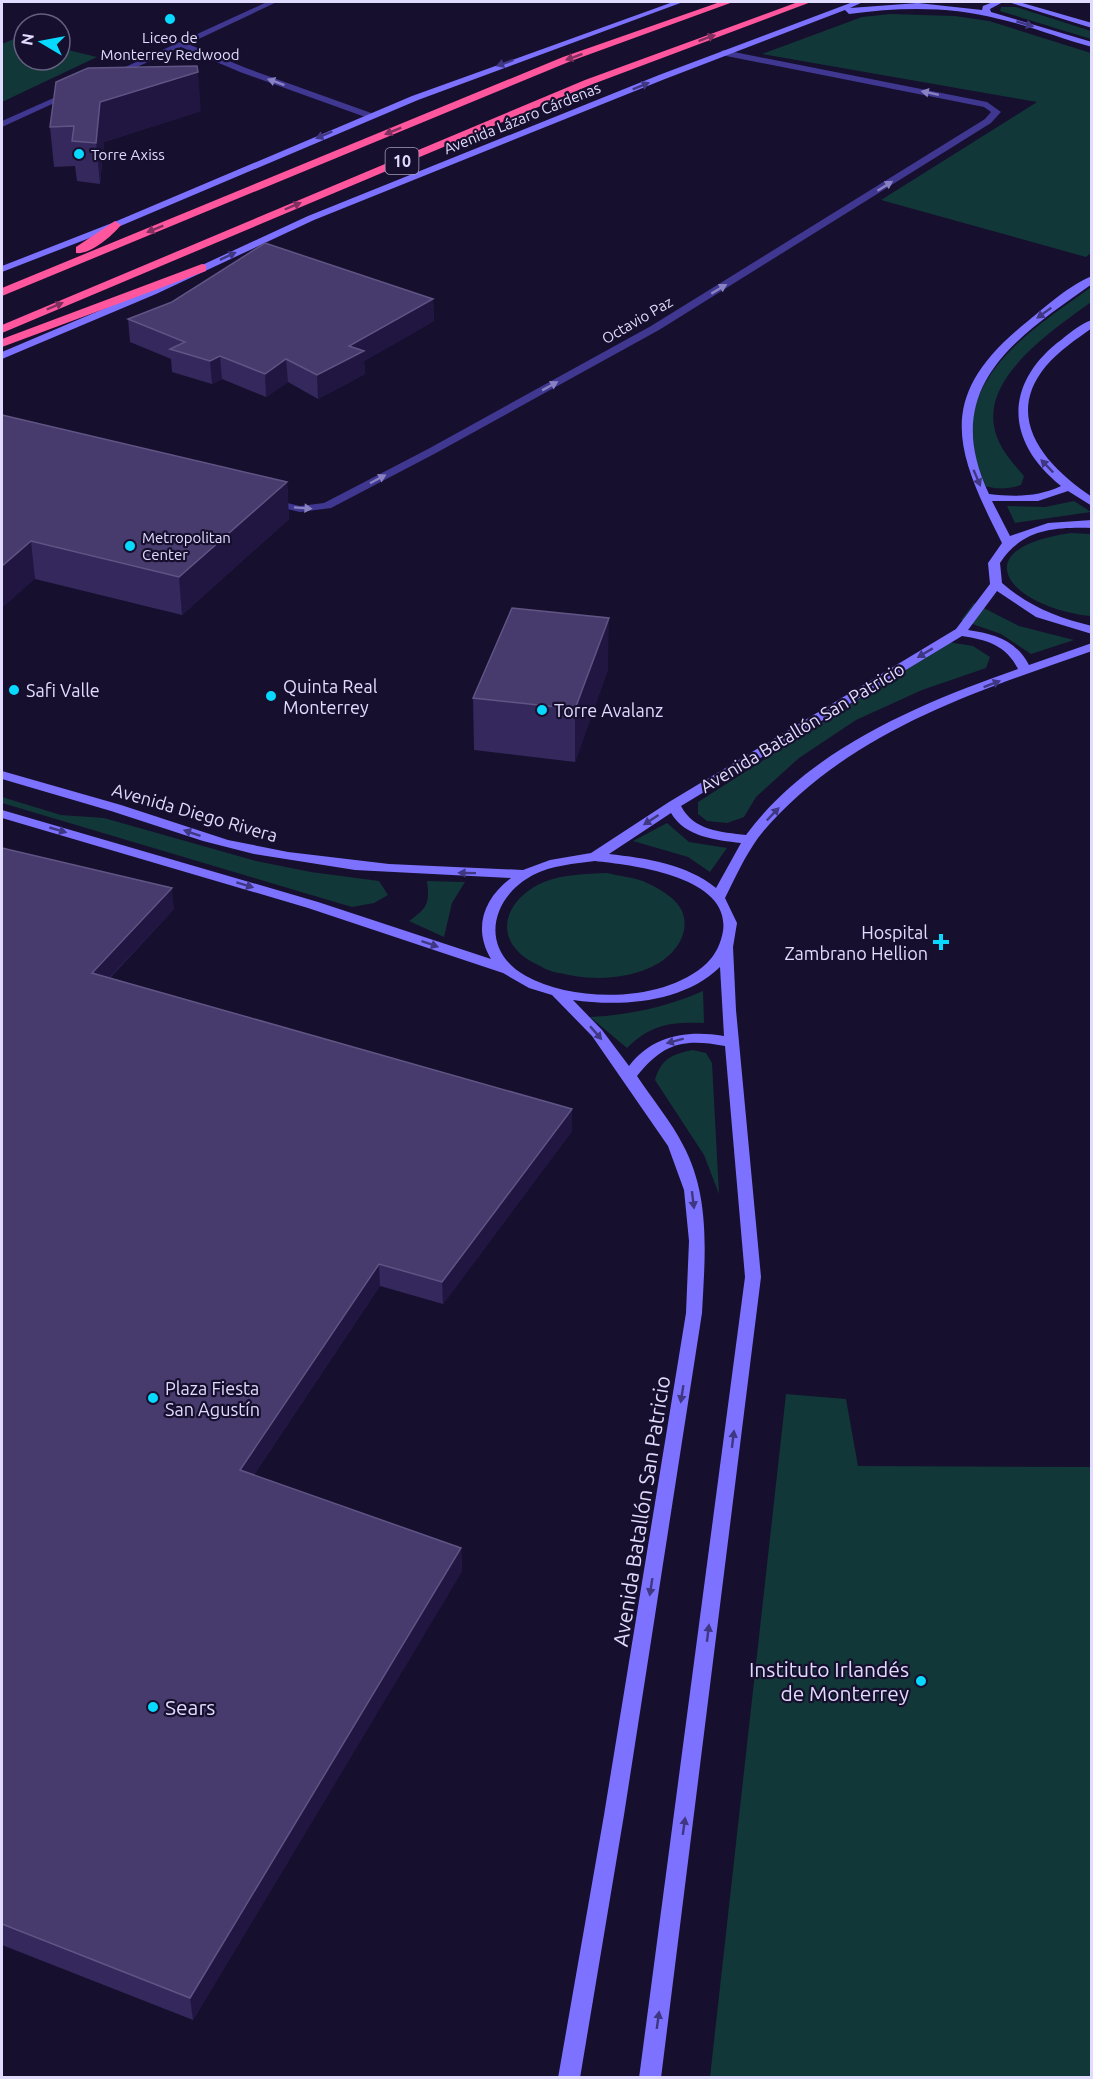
<svg xmlns="http://www.w3.org/2000/svg" width="1093" height="2079" font-family="Ubuntu,sans-serif">
	<style>
		.green { fill: #123738 }
		.lines { fill: none; stroke-linecap: round; stroke-linejoin: round }
		.street { fill: #3f3790; fill-rule: evenodd }
		.secondary { fill: #7d72ff; fill-rule: evenodd }
		.highway { fill: #ff569e; fill-rule: evenodd }
		.wall { fill: #35285c }
		.shaded-wall { fill: #211642 }
		.building { fill: #473b6e; stroke: #605484; stroke-width: 1.5 }
		.oneway { fill: #3f3781 }
		.oneway2 { fill: #7f2f60 }
		.oneway3 { fill: #8881c2 }
		.poi-dot { fill: #07d9ff; stroke: #160f2d; stroke-width: 2 }
		.labels { text-anchor: middle; dominant-baseline: central; stroke-width: 4.5; stroke-linejoin: round; paint-order: stroke }
		.far-poi-label { font-size: 15px; fill: #e1dbff; stroke: #160f2d; text-anchor: start }
		.far-street-label { font-size: 15px; fill: #e1dbff; stroke: #160f2d }
		.shield { fill: #160f2d; stroke: #a49ec0; stroke-width: 1.5 }
		.shield-label { font-size: 16px; font-weight: bold; fill: #e1dbff }
		.poi-label { font-size: 18px; fill: #e1dbff; stroke: #160f2d; text-anchor: start }
		.street-label { font-size: 18px; fill: #e1dbff; stroke: #160f2d }
		.near-street-label { font-size: 21px; fill: #e1dbff; stroke: #160f2d }
		.near-poi-label { font-size: 21px; fill: #e1dbff; stroke: #160f2d; text-anchor: end }
	</style>
	<rect width="100%" height="100%" fill="#160f2d"/>
	<path class="green" d="M1001 7H1016L1091 31V39L1000 11Z
		M890 14 955 16 989 21 1091 53V253L1086 257 881 200 1037 102 762 54 862 17Z
		M16 38 24 40V60H60V48L97 57 2 102V44Z
		M1091 287V302C1056 328 985 374 994 426 997 446 1012 462 1024 476L1021 485C1006 490 995 489 980 485 976 474 976 464 975 453 973 436 970 419 976 403 995 350 1049 318 1091 287Z
		M1074 501 1091 512 1015 523 1007 506 1045 507Z
		M1071 533 1091 534V616C1012 608 959 549 1071 533Z
		M974 603 1019 626 1074 640 1031 654 1001 634 961 620Z
		M948 642 973 646 990 657 986 668 922 690 856 720 799 758 756 797 744 817 727 823 707 821 698 814V802Z
		M2 797 61 815 104 818 256 861 311 872 379 881 388 895 374 903 352 907 2 803Z
		M667 823 689 842 727 848 710 872 688 857 633 841Z
		M607 873C618 876 632 877 643 881 656 887 676 897 682 911 692 936 671 959 649 968 624 979 595 980 569 975 560 973 550 972 542 967 536 964 528 960 523 956 491 930 512 895 544 882 565 874 585 874 607 873Z
		M427 881 465 882 452 903 444 937 409 921C427 908 430 904 427 881Z
		M703 991 704 1023C670 1022 652 1024 627 1048L590 1017C631 1015 666 1007 703 991Z
		M693 1050 706 1053 712 1063 719 1194 704 1155 655 1080C661 1059 672 1054 693 1050Z
		M786 1394 846 1399 858 1466 1091 1467V2077H710Z"/>
	<g class="lines">
		<path class="street" d="M267 2H277L188 44 246 68 374 114V118H368L240 72 181 47 117 76 110 74Z
			M724 50 987 102 1001 112 991 123 659 330 436 453 331 508 300 512 266 504V500L270 499 300 506 324 503 428 449 651 326 985 119 991 112 984 107 721 55V51Z
			M67 92 74 94 2 127V121Z"/>
		<path class="secondary" d="M673 2H683L418 100 118 227 2 272V266L112 223 412 96Z
			M853 2H863L850 8 918 3 982 10 983 6 993 2H1003L990 9 991 12 1092 42V47C1061 39 1031 26 999 19 950 6 900 7 849 14L845 10 665 79 314 220 156 294 2 359V352L148 290 308 216 659 75Z
			M1008 2H1019L1092 23V28Z
			M1092 276V284C1014 339 939 388 989 494 1014 497 1038 497 1061 486 1007 443 1003 387 1057 343 1068 335 1079 324 1092 320V328C1075 340 1059 351 1046 366 1002 419 1047 467 1092 497V506L1068 491 1038 501H992L1010 536 1048 523 1092 520V528C1054 527 1022 529 1000 563L1002 583C1028 606 1058 618 1092 626V634L1036 617 997 591 968 630C994 634 1016 640 1029 665L1092 643V651C989 687 882 721 799 795 785 808 770 822 758 838 745 856 735 878 725 898L737 923 733 947 736 1010 761 1277 661 2078H639L745 1277 725 1046C684 1038 663 1043 637 1076 652 1099 671 1121 683 1145 711 1197 705 1257 702 1313L624 1815 580 2078H558L604 1815 686 1313 689 1241 684 1190 668 1146 592 1036 552 995 529 988 503 973 308 908 2 818V810L318 902 491 959C473 929 483 899 511 878L355 870 254 854 203 841 111 811 2 779V771L121 805 228 840 288 852 389 864 523 870 550 860 591 853 669 802 956 629 990 584 988 563 1002 543C954 448 934 396 1028 321 1045 307 1071 284 1092 276ZM962 636C987 640 1006 645 1018 669 921 703 809 749 746 835 721 832 694 831 681 806ZM671 813C685 837 716 840 741 843L716 888C687 864 645 858 609 854ZM595 861C631 865 731 876 723 931 721 943 716 954 707 963 665 1003 574 1003 526 976 479 950 490 898 533 875 552 865 574 864 595 861ZM720 967 724 1036C687 1030 653 1035 629 1066L602 1030 573 1000C621 1007 683 1003 720 967Z"/>
		<path class="highway" d="M720 2H733L571 61 2 296V288L563 57Z
			M798 2H811L593 84 2 333V325L585 80Z
			M115 221 121 225C112 236 90 255 76 253V247Z
			M202 264 206 265V271L2 347V339Z"/>
	</g>
	<path class="wall" d="M201 111 104 142 100 184 77 181 75 166 54 167 50 127Z
		M433 299 434 321 364 361 365 374 318 399 288 382 266 397 222 379 212 384 172 372 171 359 130 342 128 319Z
		M2 415 287 482 289 519 182 615 35 579Z
		M608 669 575 762 474 750 473 698Z
		M2 848 174 909 110 978 572 1109V1131L443 1304 380 1286 254 1475 461 1548 462 1571 193 2020 2 1945Z"/>
	<path class="shaded-wall" d="M198 72 201 111 104 142 100 184 96 143 100 102Z
		M433 299 434 321 364 361 365 374 318 399 317 375 349 346Z
		M220 356 222 379 212 384 210 361Z
		M286 359 288 382 266 397 265 374Z
		M287 482 289 519 182 615 179 577Z
		M31 541 35 579 2 608V566Z
		M609 618 608 669 575 762V709Z
		M172 888 174 909 94 994 92 973Z
		M572 1109V1131L443 1304 442 1282Z
		M379 1264 380 1286 242 1493 240 1470Z
		M461 1548 462 1571 193 2020 190 1998Z"/>
	<path class="building" d="M197 66 198 72 100 102 96 143 72 141 74 126 50 127 56 82 88 68Z
		M265 243 433 299 349 346 364 351 317 375 286 359 265 374 220 356 210 361 170 349 185 342 128 319 172 302Z
		M2 415 287 482 179 577 31 541 2 566Z
		M512 608 609 618 575 709 473 698Z
		M2 848 172 888 92 973 572 1109 442 1282 379 1264 240 1470 461 1548 190 1998 2 1924Z"/>
	<defs><path id="oneway-solid" d="M-6-.8H1V-3.2L6.5 0L1 3.2V.8H-6Z" transform="scale(1.5)"/></defs>
	<g class="oneway">
		<use href="#oneway-solid" transform="translate(1025 24) rotate(17)"/>
		<use href="#oneway-solid" transform="translate(505 63) rotate(160)"/>
		<use href="#oneway-solid" transform="translate(641 86) rotate(-22)"/>
		<use href="#oneway-solid" transform="translate(324 135) rotate(157)"/>
		<use href="#oneway-solid" transform="translate(228 256) rotate(-25)"/>
		<use href="#oneway-solid" transform="translate(1044 313) rotate(144)"/>
		<use href="#oneway-solid" transform="translate(1047 466) rotate(-134)"/>
		<use href="#oneway-solid" transform="translate(977 478) rotate(67)"/>
		<use href="#oneway-solid" transform="translate(925 653) rotate(149)"/>
		<use href="#oneway-solid" transform="translate(992 684) rotate(-21)"/>
		<use href="#oneway-solid" transform="translate(773 814) rotate(-46)"/>
		<use href="#oneway-solid" transform="translate(651 820) rotate(147)"/>
		<use href="#oneway-solid" transform="translate(58 830) rotate(16)"/>
		<use href="#oneway-solid" transform="translate(192 833) rotate(-161)"/>
		<use href="#oneway-solid" transform="translate(467 873) rotate(-179)"/>
		<use href="#oneway-solid" transform="translate(245 885) rotate(17)"/>
		<use href="#oneway-solid" transform="translate(430 944) rotate(19)"/>
		<use href="#oneway-solid" transform="translate(596 1033) rotate(49)"/>
		<use href="#oneway-solid" transform="translate(675 1041) rotate(165)"/>
		<use href="#oneway-solid" transform="translate(693 1200) rotate(83)"/>
		<use href="#oneway-solid" transform="translate(682 1394) rotate(99)"/>
		<use href="#oneway-solid" transform="translate(733 1439) rotate(-83)"/>
		<use href="#oneway-solid" transform="translate(651 1587) rotate(99)"/>
		<use href="#oneway-solid" transform="translate(708 1633) rotate(-83)"/>
		<use href="#oneway-solid" transform="translate(684 1826) rotate(-82)"/>
		<use href="#oneway-solid" transform="translate(658 2020) rotate(-82)"/>
	</g>
	<g class="oneway2">
		<use href="#oneway-solid" transform="translate(707 38) rotate(-20)"/>
		<use href="#oneway-solid" transform="translate(574 57) rotate(160)"/>
		<use href="#oneway-solid" transform="translate(393 131) rotate(158)"/>
		<use href="#oneway-solid" transform="translate(293 206) rotate(-23)"/>
		<use href="#oneway-solid" transform="translate(155 229) rotate(158)"/>
		<use href="#oneway-solid" transform="translate(55 306) rotate(-23)"/>
	</g>
	<g class="oneway3">
		<use href="#oneway-solid" transform="translate(276 82) rotate(-160)"/>
		<use href="#oneway-solid" transform="translate(930 93) rotate(-168)"/>
		<use href="#oneway-solid" transform="translate(885 186) rotate(-32)"/>
		<use href="#oneway-solid" transform="translate(719 289) rotate(-31)"/>
		<use href="#oneway-solid" transform="translate(550 386) rotate(-29)"/>
		<use href="#oneway-solid" transform="translate(378 479) rotate(-28)"/>
		<use href="#oneway-solid" transform="translate(303 508) rotate(4)"/>
	</g>
	<g class="poi-dot">
		<circle cx="170" cy="19" r="6"/>
		<circle cx="79" cy="154" r="6"/>
		<circle cx="130" cy="546" r="6"/>
		<circle cx="14" cy="690" r="6"/>
		<circle cx="271" cy="696" r="6"/>
		<circle cx="542" cy="710" r="6"/>
		<path d="M938 933h6v6h6v6h-6v6h-6v-6h-6v-6h6z"/>
		<circle cx="153" cy="1398" r="6"/>
		<circle cx="921" cy="1681" r="6"/>
		<circle cx="153" cy="1707" r="6"/>
	</g>
	<g class="labels">
		<g class="far-poi-label">
			<text x="170" y="37" text-anchor="middle">Liceo de<tspan x="170" dy="17">Monterrey Redwood</tspan></text>
			<text x="91" y="154">Torre Axiss</text>
			<text x="142" y="537">Metropolitan<tspan x="142" dy="17">Center</tspan></text>
		</g>
		<g class="far-street-label">
			<text transform="translate(522 118) rotate(-22)">Avenida Lázaro Cárdenas</text>
			<text transform="translate(637 320) rotate(-30)">Octavio Paz</text>
		</g>
		<rect class="shield" x="385.5" y="148" width="33" height="26" rx="4.5"/>
		<g class="shield-label">
			<text x="402" y="161">10</text>
		</g>
		<g class="poi-label">
			<text x="283" y="686">Quinta Real<tspan x="283" dy="21">Monterrey</tspan></text>
			<text x="26" y="690">Safi Valle</text>
			<text x="554" y="710">Torre Avalanz</text>
			<text x="928" y="932" text-anchor="end">Hospital<tspan x="928" dy="21">Zambrano Hellion</tspan></text>
			<text x="165" y="1388">Plaza Fiesta<tspan x="165" dy="21">San Agustín</tspan></text>
		</g>
		<g class="street-label">
			<text transform="translate(802 727) rotate(-31)">Avenida Batallón San Patricio</text>
			<text transform="translate(195 812) rotate(16)">Avenida Diego Rivera</text>
		</g>
		<g class="near-street-label">
			<text transform="translate(641 1511) rotate(-81)">Avenida Batallón San Patricio</text>
		</g>
		<g class="near-poi-label">
			<text x="909" y="1669">Instituto Irlandés<tspan x="909" dy="24">de Monterrey</tspan></text>
			<text x="165" y="1707" text-anchor="start">Sears</text>
		</g>
	</g>
	<rect width="1093" height="2079" fill="none" stroke="#e1dbff" stroke-width="6"/>
	<g transform="translate(42 42) rotate(280)"><circle r="28" fill="#160f2d" stroke="#676181" stroke-width="1.5"/>
	<path d="M0-4.5L10 22L0 15L-10 22Z" fill="#07d9ff"/>
	<text y="-9" font-size="16" font-weight="bold" text-anchor="middle" fill="#e1dbff">N</text>
	</g>
</svg>
